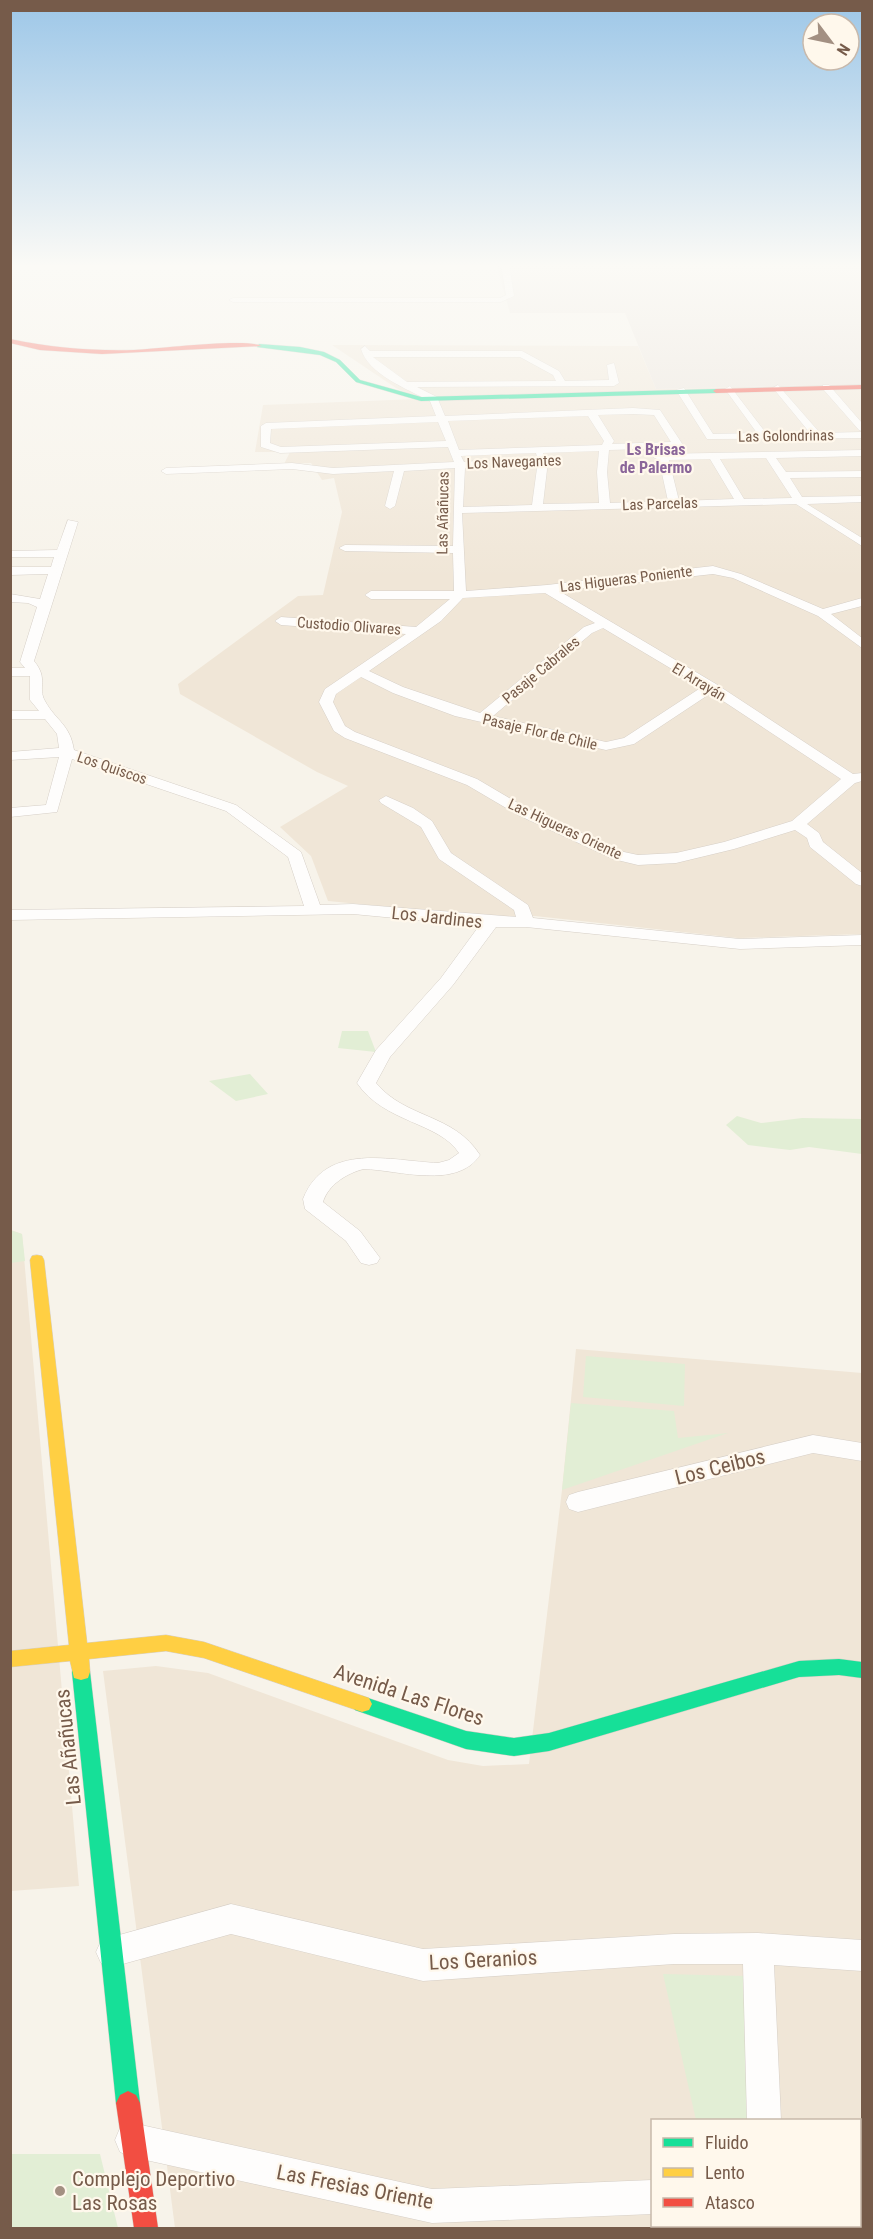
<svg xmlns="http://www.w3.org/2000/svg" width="873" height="2239" font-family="'Roboto Condensed',sans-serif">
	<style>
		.residential { fill: #f0e6d7; fill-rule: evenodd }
		.industrial { fill: #eae3db }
		.green { fill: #e2eed5 }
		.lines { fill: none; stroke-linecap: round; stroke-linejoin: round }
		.street-casing { stroke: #d6cfc7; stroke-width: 1 }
		.fast-casing { stroke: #d6cfc6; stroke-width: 1 }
		.slow-casing { stroke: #d6cfc6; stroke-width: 1 }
		.jam-casing { stroke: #d6cfc6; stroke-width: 1 }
		.street { fill: #fefdfc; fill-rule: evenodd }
		.fast { fill: #16e098; fill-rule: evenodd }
		.slow { fill: #ffcf43; fill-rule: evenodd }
		.jam { fill: #f24e42; fill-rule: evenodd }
		.poi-dot { fill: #a39082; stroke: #fff8ec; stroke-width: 2 }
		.labels { text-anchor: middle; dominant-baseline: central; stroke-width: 4.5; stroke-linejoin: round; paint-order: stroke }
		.far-street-label { font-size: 15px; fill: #765b4a; stroke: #fff8ec }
		.far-neighbourhood-label { font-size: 16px; font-weight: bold; fill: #8a6599; stroke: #fff8ec }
		.street-label { font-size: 18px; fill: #765b4a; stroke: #fff8ec }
		.near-street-label { font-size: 21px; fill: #765b4a; stroke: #fff8ec }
		.near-poi-label { font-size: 21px; fill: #765b4a; stroke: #fff8ec; text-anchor: start }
	</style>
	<rect width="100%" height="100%" fill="#f7f3ea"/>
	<path class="residential" d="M332 345 638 346 656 389 862 384V934L738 938 535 916 494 917 328 901 311 856 280 827 348 786 317 772 180 694 178 684 298 596 323 595 342 512 334 478 322 480 311 463 284 464 290 452H255L263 405 418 399 396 388Z
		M11 1230 22 1234 79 1886 11 1891Z
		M576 1349 862 1373V2228H175L103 1671 156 1666 208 1673 448 1760 483 1766 529 1764 562 1490ZM652 2120H860V2226H652Z"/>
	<path class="industrial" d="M496 264H862V384L656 389 625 313H510Z"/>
	<path class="green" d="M342 1031H368L376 1052 338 1048Z
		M250 1074 268 1094 236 1101 209 1081Z
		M737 1116 761 1123 802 1118 862 1119V1154L809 1147 790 1150 748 1145 726 1125Z
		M10 1230 22 1234 25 1261 11 1263Z
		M586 1356 685 1364 684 1406 583 1397Z
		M571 1403 674 1411 678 1438 728 1433 562 1490Z
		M663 1974 747 1976 752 2120H696Z
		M11 2154H100L118 2228H11Z"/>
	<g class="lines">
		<defs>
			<path id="street" d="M501 264H509L514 296 501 302H233L229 300 233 298H500L506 295Z
				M365 346 370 351H522L559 371 565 381 609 380 607 365 614 363 619 383 614 386 417 387 437 397 445 416 633 408 660 410 683 445 678 448 609 450 607 472 610 503 668 501 659 460 653 457 658 454 862 450V456L776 458 786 472 862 471V477L790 478 802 497 862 496V502L807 504 862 538V546L796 504 462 513 466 591 547 585 713 566 741 574 823 609 862 598V606L831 614 862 638V648L818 616 733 578 713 574 559 591 716 684 853 774 862 773V781L855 783 807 824 819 833 823 842 862 873V886L856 884 810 847 807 838 795 830 734 849 676 863 638 865 613 859 518 815 467 785 345 738 334 731 319 702 325 689 406 634 281 625 275 621 281 617 416 627 450 599H371L365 595 371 591H454L453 553 345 551 339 548 345 545 453 546 455 468 404 471 395 506 390 509 385 506 394 471 333 474 292 469 166 474 161 471 166 468 292 463 333 468 454 462 448 447 280 453 261 447V426L266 423 436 416 430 401C407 389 368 374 361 349ZM373 357H520L553 375 556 381 407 382ZM633 414 654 415 671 442 612 444 614 441 598 415ZM588 416 604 441 602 445 459 450 448 421ZM438 422 446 441 281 447 270 443 271 429ZM599 451 597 472 599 503 543 504 548 461 543 453ZM536 453 538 461 532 505 463 507 465 468 481 464 476 461 464 462 461 456ZM766 458 792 498 744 499 720 459ZM710 459 734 499 679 501 669 460ZM545 593 595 623 584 627 480 713 403 687 369 671 441 621 463 598ZM603 628 702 687 624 738 606 742 493 716 592 633ZM361 677 393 693 455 716 606 750 634 744 711 693 841 779 792 821 724 842 676 853 638 855 624 852 528 809 477 779 355 732 345 726 333 702 336 694Z
				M778 385 820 433 862 432V438L707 439 676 390 684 388 713 434 757 433 725 389 730 386 766 433H810L773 388Z
				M823 385H829L862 423V431L859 430 823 389Z
				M68 520 78 522 34 661C49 679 37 687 45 701 56 721 70 724 74 750L236 805 301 852 320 905 353 904 516 917 514 910 439 859 421 827 381 803 379 800 386 796 413 808 432 821 451 853 528 905 533 918 740 939 862 935V945L740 949 526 927H496L453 985 390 1057 376 1083C406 1119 453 1113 480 1155 457 1190 398 1170 364 1169 347 1173 328 1185 323 1202L360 1231 380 1258 377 1263 369 1265 361 1263 346 1241 305 1209 303 1199C326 1141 391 1161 438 1163L449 1160 459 1153C439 1122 384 1123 357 1083L376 1050 441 978 479 926 353 914 10 920V910L304 906 288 857 226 811 72 759 57 812 10 817V808L46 805 59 757 10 760V752L59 748 57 734 45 719H10V711H39L30 700V676H10V668H25L20 662 37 607 28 603 10 602V594L40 599 48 574 10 575V567H51L54 557H10V551L57 550Z
				M813 1435 862 1443V1461L813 1453 578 1512 569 1509 566 1502 569 1495 578 1492Z
				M231 1904 423 1949 674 1934 758 1933 862 1940V1971L774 1965 781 2120H747L743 1964H674L423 1981 231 1934 112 1967 101 1963 96 1952 101 1941 112 1937Z
				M132 2123 432 2189 652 2180V2214L432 2223 132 2157 120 2152 115 2140 120 2128Z
				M862 2171V2205L860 2206V2172Z"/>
			<path id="fast" d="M259 344 300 347 324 352 340 360 360 380 421 397 716 389 719 391 716 393 421 401 356 382 336 362 320 355 257 347Z
				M839 1659 862 1662V1678L839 1675 799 1677 549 1751 514 1756 466 1749 355 1710 352 1704 355 1698 362 1696 466 1731 514 1738 549 1733 799 1661Z
				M81 1664 88 1666 90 1672 140 2103 136 2111 128 2115 120 2111 116 2103 72 1672 74 1666Z"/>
			<path id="slow" d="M37 1255 42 1256 44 1260 87 1643 166 1635 204 1642 369 1698 372 1704 369 1710 362 1712 204 1658 166 1651 89 1659 90 1672 88 1678 81 1680 74 1678 70 1661 10 1667V1651L69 1645 30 1260 32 1256Z"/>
			<path id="jam" d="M10 339C52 348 92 351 134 350 158 349 245 338 262 346L102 354 40 350 10 343Z
				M862 385V389L716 393 713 391 716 389Z
				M128 2091 136 2095 140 2103 158 2228H134L116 2103 120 2095Z"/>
		</defs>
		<use href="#street" class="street-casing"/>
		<use href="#fast" class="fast-casing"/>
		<use href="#slow" class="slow-casing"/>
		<use href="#jam" class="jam-casing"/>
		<use href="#street" class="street"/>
		<use href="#fast" class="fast"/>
		<use href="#slow" class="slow"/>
		<use href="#jam" class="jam"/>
	</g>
	<linearGradient id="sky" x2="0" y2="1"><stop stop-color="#9dc7e8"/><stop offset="0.46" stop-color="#fbfaf6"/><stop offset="1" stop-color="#fbfaf6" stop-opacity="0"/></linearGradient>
	<rect width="873" height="578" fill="url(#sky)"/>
	<circle class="poi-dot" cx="60" cy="2191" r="6"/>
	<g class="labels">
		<g class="far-street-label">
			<text transform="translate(786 436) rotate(-1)">Las Golondrinas</text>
			<text transform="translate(514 462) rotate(-2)">Los Navegantes</text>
			<text transform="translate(660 504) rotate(-2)">Las Parcelas</text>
			<text transform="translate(443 513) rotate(-89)">Las Añañucas</text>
			<text transform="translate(626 579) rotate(-7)">Las Higueras Poniente</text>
			<text transform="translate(349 626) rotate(4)">Custodio Olivares</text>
			<text transform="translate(541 670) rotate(-40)">Pasaje Cabrales</text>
			<text transform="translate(699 682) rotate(31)">El Arrayán</text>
			<text transform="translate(540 732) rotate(13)">Pasaje Flor de Chile</text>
			<text transform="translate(112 768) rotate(19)">Los Quiscos</text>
			<text transform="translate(565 829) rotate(25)">Las Higueras Oriente</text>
		</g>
		<g class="far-neighbourhood-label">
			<text x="656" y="449">Ls Brisas<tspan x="656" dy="18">de Palermo</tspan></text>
		</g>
		<g class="street-label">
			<text transform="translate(437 917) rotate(6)">Los Jardines</text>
		</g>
		<g class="near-street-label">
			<text transform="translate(720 1467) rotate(-14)">Los Ceibos</text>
			<text transform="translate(409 1695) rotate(18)">Avenida Las Flores</text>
			<text transform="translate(68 1747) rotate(-96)">Las Añañucas</text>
			<text transform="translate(483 1960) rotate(-3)">Los Geranios</text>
			<text transform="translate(355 2187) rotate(11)">Las Fresias Oriente</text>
		</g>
		<g class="near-poi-label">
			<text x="72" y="2179">Complejo Deportivo<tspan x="72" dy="24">Las Rosas</tspan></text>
		</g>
	</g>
	<rect width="873" height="2239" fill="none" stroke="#765b4a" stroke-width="24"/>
	<rect x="651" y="2119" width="210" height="108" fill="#fff8ec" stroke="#c8b9ab" stroke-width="1.5"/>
	<rect x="663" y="2138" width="30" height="9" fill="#16e098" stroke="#c8b9ab" stroke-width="1.5"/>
	<text x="705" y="2149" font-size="18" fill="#765b4a">Fluido</text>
	<rect x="663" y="2168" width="30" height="9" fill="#ffcf43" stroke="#c8b9ab" stroke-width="1.5"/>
	<text x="705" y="2179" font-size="18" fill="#765b4a">Lento</text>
	<rect x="663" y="2198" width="30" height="9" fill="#f24e42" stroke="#c8b9ab" stroke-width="1.5"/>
	<text x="705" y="2209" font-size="18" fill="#765b4a">Atasco</text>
	<g transform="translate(831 42) rotate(122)"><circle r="28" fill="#fff8ec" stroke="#c8b9ab" stroke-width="1.5"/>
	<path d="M0-4.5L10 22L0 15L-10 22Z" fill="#a39082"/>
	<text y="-9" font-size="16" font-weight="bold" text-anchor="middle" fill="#765b4a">N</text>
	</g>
</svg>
